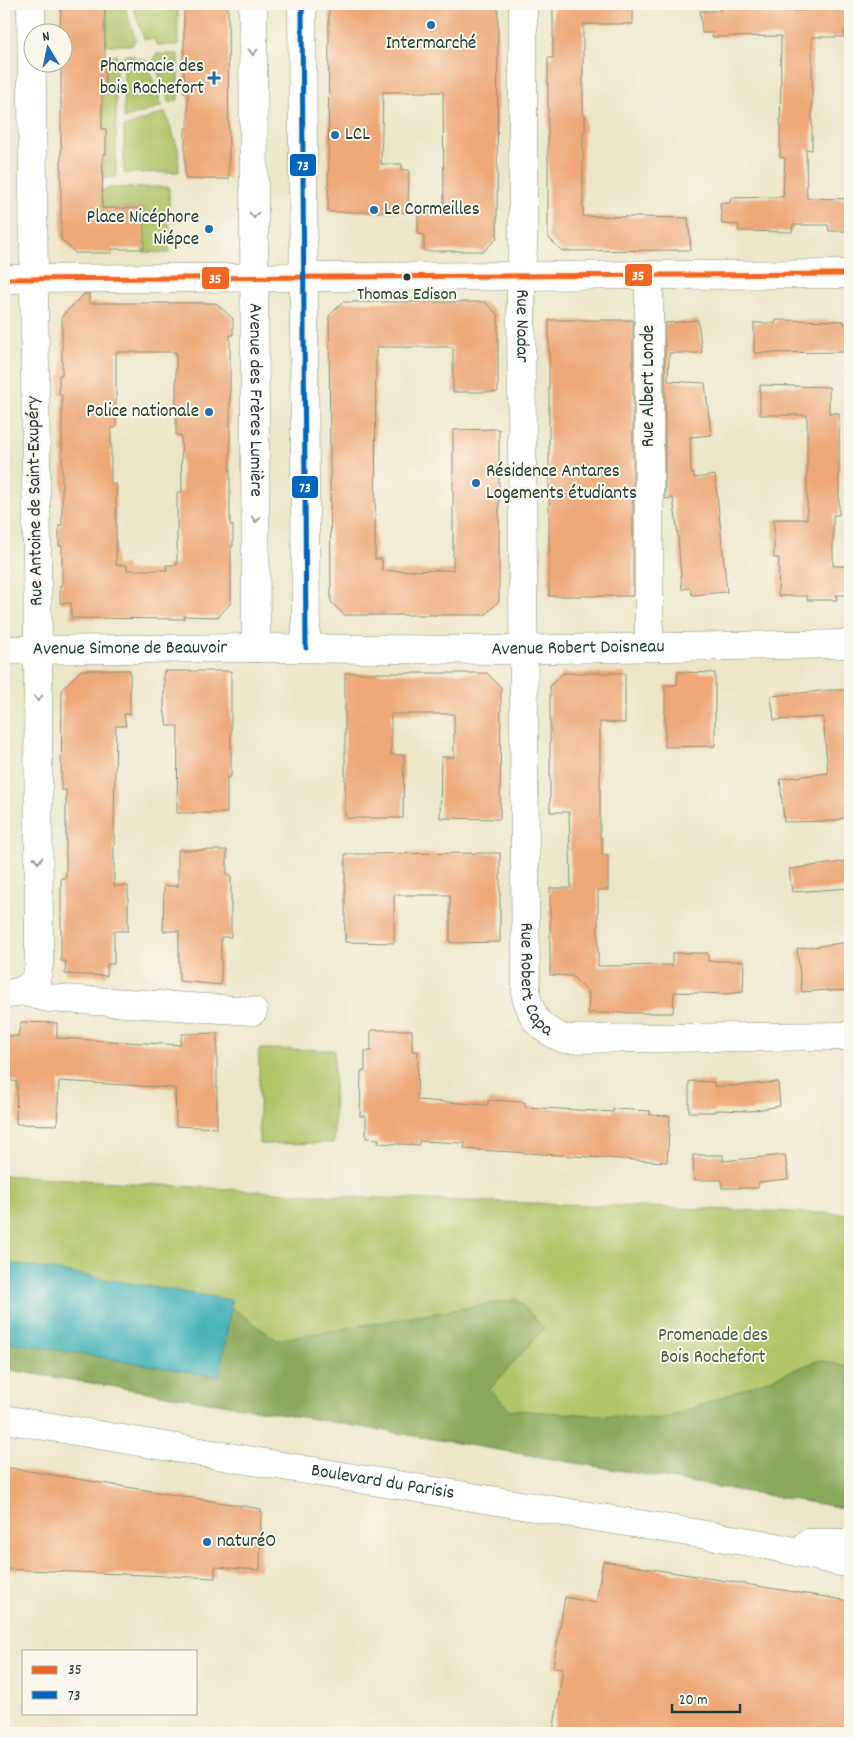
<svg xmlns="http://www.w3.org/2000/svg" width="854" height="1737" font-family="Dekko,sans-serif">
	<style>
		.green { fill: #b1c467; stroke: #68804e }
		.forest { fill: #8caa5c; stroke: #567448 }
		.water { fill: #41b1b8; stroke: #307776 }
		.building { fill: #eea877; fill-rule: evenodd }
		.lines { fill: none; stroke-linecap: round; stroke-linejoin: round }
		.minor-casing { stroke: #86927e; stroke-width: 29 }
		.minor { stroke: #fff; stroke-width: 28 }
		.bus-1-casing { stroke: #fbf7ec; stroke-width: 9 }
		.bus-2-casing { stroke: #fbf7ec; stroke-width: 9 }
		.bus-1 { stroke: #f26522; stroke-width: 5 }
		.bus-2 { stroke: #0065bd; stroke-width: 5 }
		.oneway { stroke: #8f9e9a }
		.poi-dot { fill: #1f6fb2; stroke: #fbf7ec; stroke-width: 2 }
		.bus-dot { fill: #1f3d34; stroke: #fbf7ec; stroke-width: 2 }
		.labels { text-anchor: middle; dominant-baseline: central; stroke-width: 4; stroke-linejoin: round; paint-order: stroke }
		.bus-label { font-size: 18px; fill: #1f3d34; stroke: #fbf7ec }
		.poi-label { font-size: 19px; fill: #1f3d34; stroke: #fbf7ec; text-anchor: start }
		.street-label { font-size: 19px; fill: #1f3d34; stroke: #fbf7ec }
		.park-label { font-size: 19px; fill: #445f41; stroke: #fbf7ec }
		.line-badge { stroke: #fbf7ec; stroke-width: 2 }
		.badge-label { font-size: 14px; text-anchor: middle; font-weight: bold; fill: #fff }
	</style>
	<rect width="100%" height="100%" fill="#fbf7ec"/>
	<filter id="ink" filterUnits="userSpaceOnUse"><feTurbulence type="fractalNoise" baseFrequency=".02" numOctaves="2"/><feDisplacementMap in="SourceGraphic" scale="10" xChannelSelector="R" yChannelSelector="G"/><feConvolveMatrix kernelMatrix="1 2 1 2 8 2 1 2 1" color-interpolation-filters="sRGB"/></filter>
	<filter id="wash" filterUnits="userSpaceOnUse"><feTurbulence type="fractalNoise" baseFrequency=".0096" numOctaves="4" result="noise"/><feDisplacementMap in="SourceGraphic" scale="20" xChannelSelector="R" yChannelSelector="G"/><feGaussianBlur stdDeviation="1.12" result="paint"/><feColorMatrix in="noise" values="0 0 0 0 0 0 0 0 0 0 0 0 0 0 0 0 0 1.4 0 .05"/><feComposite in="paint" operator="in"/></filter>
	<g filter="url(#wash)">
		<rect width="100%" height="100%" fill="#ece6c9"/>
		<path class="green" d="M105 4H124L136 40H134L133 45H103L105 27Z
			M132 4H178V45H157L154 39H144Z
			M156 54H178V100L169 103 153 59H155Z
			M107 55H116V177L101 178V173H103V154H106V129H102V94L105 93V60Z
			M124 55H134V59L146 60 162 106 124 119Z
			M165 112 178 148 179 172 124 173V127Z
			M169 187V253L143 252 144 208H102V191L109 188Z
			M259 1049 334 1050V1143L259 1144Z
			M4 1175 352 1197 850 1214V1509L273 1412 4 1369Z"/>
		<path class="forest" d="M517 1299 544 1328 490 1389 510 1410 664 1419 820 1360 850 1368V1509L273 1412 4 1369V1312L224 1302 277 1340Z"/>
		<path class="water" d="M11 1263 232 1300 219 1377 4 1341V1310Z"/>
		<g id="blocks">
			<path class="building" d="M61 4H105V93L102 94V129H106V154H103L102 208H144V249H112V253H75L61 239V62H62V32H60Z
				M184 4H228L229 179H185V128H188V93H184Z
				M329 4H498L497 238 484 251H424V235L418 234V210H444L443 92H383L381 164H402V170H409L408 212H328Z
				M553 4H633V24H583V115H585V132H583V216L688 218 691 250 562 251 548 237V58H553Z
				M720 4H775V10L793 11 811 10V4H836V11L850 10V32H844V37H812V150L806 149 807 198 850 199V231H829L828 225H793L792 232 738 231 739 225 722 224 720 203H730V198L783 197 785 158 780 157 781 36 712 37 713 33H702L700 11H720Z
				M84 294H89V303H216L233 319V335H230V525H233V546H231V603L218 617 184 616V619L71 618V603H60V585H62V546H59V525H62V395H59V375H62V316ZM116 352H176V435H181L182 492H177V565H166L167 570H127V565H116V484H111V428H116Z
				M343 302H485L498 315V392H453V347H376L375 559H382V571L453 570V430L499 429V601L485 615H344L331 602 329 316Z
				M549 320H633V596H549Z
				M698 320 702 353H669L668 381 705 383 711 435 690 437 691 474 694 473V478L715 475 727 592 692 595 690 588 682 589 677 526 673 498 665 499V323Z
				M776 320 844 321V324H850V352L754 353V323H776Z
				M760 385 829 387V413H839V515H833V566H850V595H836L837 600H807V596H778L779 558H774V519H807V415H760Z
				M81 670H130V714H124L126 726H116L114 820V886H128V931H114V964H107V976L65 974 66 961H61V878H66V790H61L62 689Z
				M164 671H231V777H227V813H177L178 726H167L164 708Z
				M678 672 715 673V746L665 747V685H677Z
				M345 673H487L501 687 500 819 440 818 441 757H454V714H391V755H404L403 818H345Z
				M563 673H625V723L600 722V838H602V855H608V890H598V966L672 965V953H708V961H744L743 992 726 994 674 992 673 1013H588L589 993 572 976 550 975V888H571L569 812H550V686Z
				M830 690H850V714H847L850 750V816L833 821 784 822 780 779 828 773 823 717 774 720 771 696Z
				M178 850H227V875H231V937H221V985L179 981V931H163L164 886H178Z
				M500 853V942L450 943V895H394V943L345 942V854Z
				M850 861V888L792 892 789 869Z
				M850 942V990L829 991V990L802 992 797 949Z
				M21 1022 57 1023V1038L180 1045 182 1034 217 1033V1128L176 1126 175 1088 59 1081 57 1125 16 1124 17 1082 4 1079V1036H18Z
				M371 1030H412V1051H418L417 1100 488 1105V1100L525 1102V1107L613 1112V1109L650 1111V1115L670 1116 667 1162 464 1149 465 1143 419 1141V1145L378 1143 379 1139 366 1138V1116H360L361 1071H365V1051H371Z
				M689 1081 714 1082V1086H733L778 1082 780 1106 750 1111 715 1110V1112H689Z
				M693 1155H723V1161L785 1155 788 1179 759 1182 758 1188H722V1180H694Z
				M4 1467 261 1509 260 1570 215 1567V1578L4 1569Z
				M603 1561 850 1601V1733H553L563 1668 553 1667 565 1597 596 1603Z"/>
		</g>
	</g>
	<g filter="url(#ink)">
		<use href="#blocks" fill-opacity="0" stroke="#86927e" stroke-width="1"/>
		<g class="lines">
			<defs>
				<g id="minor">
					<path id="s1" d="M253 4 256 648"/>
					<path d="M302 4 306 648"/>
					<path id="s2" d="M523 4V249L521 265V304L526 997C536 1024 537 1026 564 1039L850 1036"/>
					<path d="M4 279 850 274"/>
					<path d="M649 647V275"/>
					<path id="s3" d="M4 650 256 648 496 650 850 644"/>
					<path d="M22 991 48 998 253 1011"/>
					<path d="M4 995 22 991 36 981 39 964 38 649 31 4"/>
					<path id="s4" d="M4 1419 336 1475 762 1544 850 1564"/>
					<path d="M808 1543H850"/>
				</g>
			</defs>
			<use href="#minor" class="minor-casing"/>
			<use href="#minor" class="minor"/>
			<defs>
				<path id="bus-1" d="M4 279 850 274"/>
				<path id="bus-2" d="M302 4 306 648"/>
			</defs>
			<use href="#bus-1" class="bus-1-casing"/>
			<use href="#bus-2" class="bus-2-casing"/>
			<use href="#bus-1" class="bus-1"/>
			<use href="#bus-2" class="bus-2"/>
		</g>
		<defs><path id="oneway-chevron" d="M-2-3.5L2.5 0L-2 3.5" fill="none" stroke-width="1.6" stroke-linecap="round" stroke-linejoin="round" transform="scale(1.25)"/></defs>
		<g class="oneway">
			<use href="#oneway-chevron" transform="translate(253 52) rotate(90)"/>
			<use href="#oneway-chevron" transform="translate(254 215) rotate(90)"/>
			<use href="#oneway-chevron" transform="translate(256 519) rotate(90)"/>
			<use href="#oneway-chevron" transform="translate(38 698) rotate(90)"/>
			<use href="#oneway-chevron" transform="translate(38 860) rotate(89)"/>
		</g>
	</g>
	<g class="poi-dot">
		<circle cx="431" cy="25" r="5"/>
		<path d="M211.5 70.5h5v5h5v5h-5v5h-5v-5h-5v-5h5z"/>
		<circle cx="335" cy="135" r="5"/>
		<circle cx="374" cy="210" r="5"/>
		<circle cx="209" cy="229" r="5"/>
		<circle cx="209" cy="412" r="5"/>
		<circle cx="476" cy="483" r="5"/>
		<circle cx="207" cy="1542" r="5"/>
	</g>
	<circle class="bus-dot" cx="407" cy="277" r="4.5"/>
	<g class="labels">
		<g class="bus-label">
			<text x="407" y="295">Thomas Edison</text>
		</g>
		<g class="poi-label">
			<text x="431" y="44" text-anchor="middle">Intermarché</text>
			<text x="204" y="67" text-anchor="end">Pharmacie des<tspan x="204" dy="22">bois Rochefort</tspan></text>
			<text x="345" y="135">LCL</text>
			<text x="384" y="210">Le Cormeilles</text>
			<text x="199" y="218" text-anchor="end">Place Nicéphore<tspan x="199" dy="22">Niépce</tspan></text>
			<text x="199" y="412" text-anchor="end">Police nationale</text>
			<text x="486" y="472">Résidence Antares<tspan x="486" dy="22">Logements étudiants</tspan></text>
			<text x="217" y="1542">naturéO</text>
		</g>
		<g class="street-label">
			<text stroke="none"><textPath href="#s2" startOffset="322">Rue Nadar</textPath></text>
			<text transform="translate(649 386) rotate(-90)">Rue Albert Londe</text>
			<text stroke="none"><textPath href="#s1" startOffset="396">Avenue des Frères Lumière</textPath></text>
			<text transform="translate(36 501) rotate(-91)">Rue Antoine de Saint-Exupéry</text>
			<text stroke="none"><textPath href="#s3" startOffset="126">Avenue Simone de Beauvoir</textPath></text>
			<text stroke="none"><textPath href="#s3" startOffset="574">Avenue Robert Doisneau</textPath></text>
			<text stroke="none"><textPath href="#s2" startOffset="978">Rue Robert Capa</textPath></text>
			<text stroke="none"><textPath href="#s4" startOffset="384">Boulevard du Parisis</textPath></text>
		</g>
		<g class="park-label">
			<text x="713" y="1336">Promenade des<tspan x="713" dy="22">Bois Rochefort</tspan></text>
		</g>
	</g>
	<g class="line-badge">
		<rect x="289" y="153" width="28" height="24" rx="5" fill="#0065bd"/>
		<rect x="624" y="263" width="29" height="24" rx="5" fill="#f26522"/>
		<rect x="201" y="266" width="29" height="24" rx="5" fill="#f26522"/>
		<rect x="291" y="475" width="28" height="24" rx="5" fill="#0065bd"/>
	</g>
	<g class="badge-label">
		<text x="303" y="170">73</text>
		<text x="638" y="280">35</text>
		<text x="215" y="283">35</text>
		<text x="305" y="492">73</text>
	</g>
	<rect width="854" height="1737" fill="none" stroke="#fbf7ec" stroke-width="20"/>
	<rect x="22" y="1650" width="175" height="65" fill="#fbf7ec" stroke="#a3ada2"/>
	<rect x="32" y="1666" width="25" height="8" fill="#f26522" stroke="#a3ada2"/>
	<text x="68" y="1674" font-size="15" fill="#1f3d34">35</text>
	<rect x="32" y="1691" width="25" height="8" fill="#0065bd" stroke="#a3ada2"/>
	<text x="68" y="1700" font-size="15" fill="#1f3d34">73</text>
	<g transform="translate(48 48) rotate(350)"><circle r="24" fill="#fbf7ec" stroke="#a3ada2"/>
	<path d="M0-4L9 19L0 12L-9 19Z" fill="#1f6fb2"/>
	<text y="-8" font-size="14" font-weight="bold" text-anchor="middle" fill="#1f3d34">N</text>
	</g>
	<path d="M672 1704v8h68v-8" fill="none" stroke="#1f3d34" stroke-width="2.5"/>
	<text x="679" y="1704" font-size="15" fill="#1f3d34" stroke="#fbf7ec" stroke-width="4" paint-order="stroke">20 m</text>
</svg>
